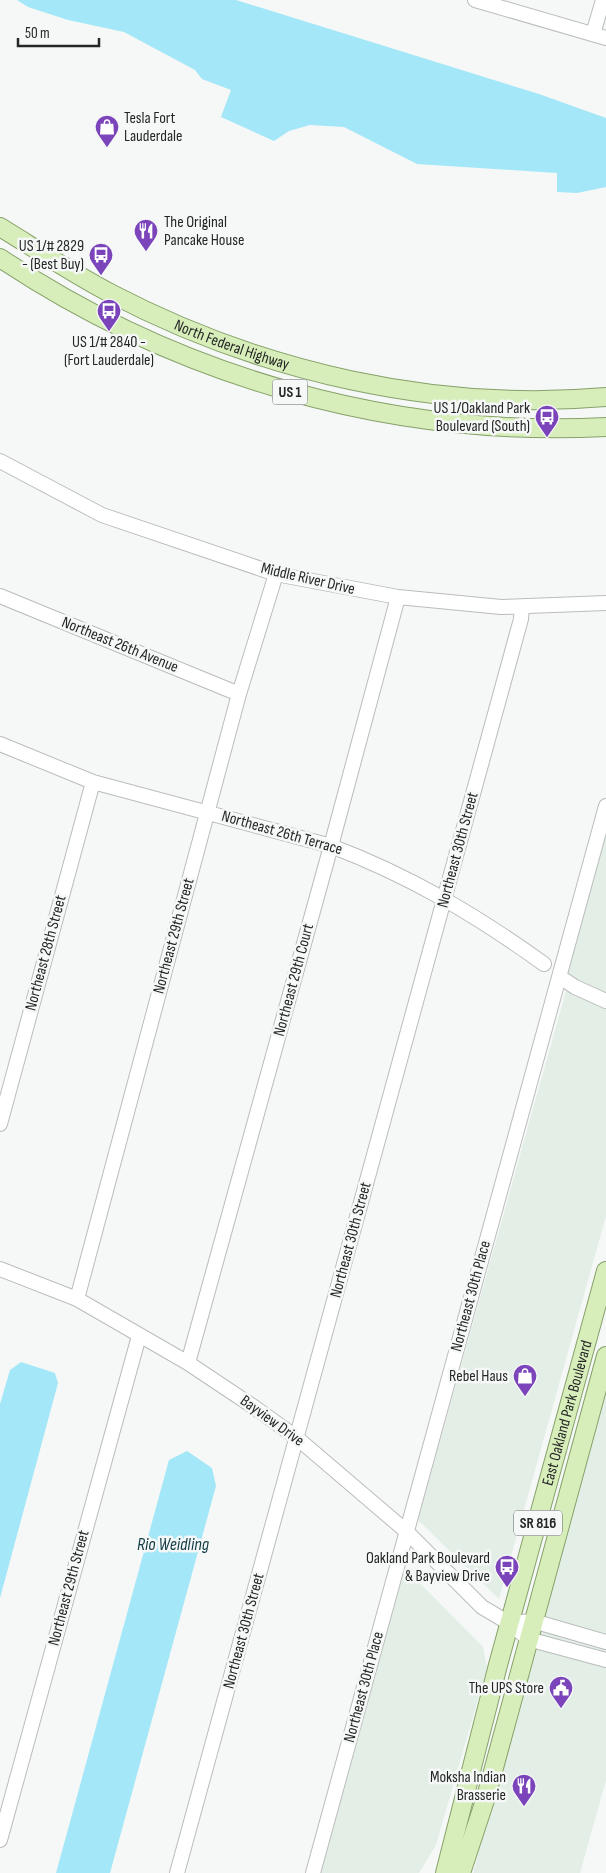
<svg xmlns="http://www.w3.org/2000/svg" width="606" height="1873" font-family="'Sofia Sans Condensed',sans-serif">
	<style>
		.built { fill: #e3eee7 }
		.water { fill: #a4e7f8 }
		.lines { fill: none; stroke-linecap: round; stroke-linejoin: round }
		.minor-casing { stroke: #babdbb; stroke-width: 16 }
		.major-casing { stroke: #87a16a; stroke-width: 20 }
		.minor { stroke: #fff; stroke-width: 14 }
		.major { stroke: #d7eebb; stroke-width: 18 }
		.labels { text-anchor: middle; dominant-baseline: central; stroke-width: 5; stroke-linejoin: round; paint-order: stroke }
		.shield { fill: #f5f8f6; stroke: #636664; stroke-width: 1 }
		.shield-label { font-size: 15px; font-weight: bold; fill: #252726 }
		.poi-label { font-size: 16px; fill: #252726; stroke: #f5f8f6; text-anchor: end }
		.street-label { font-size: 16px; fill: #252726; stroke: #f5f8f6 }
		.water-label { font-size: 18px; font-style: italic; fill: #143c46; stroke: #f5f8f6 }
	</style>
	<rect width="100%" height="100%" fill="#f5f8f6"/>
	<path class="built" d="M606 830V994L599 992 568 973Z
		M566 991 606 1006V1216L499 1599 418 1520Z
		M606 1375V1780L580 1873H473Z
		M405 1568 483 1647 487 1668 436 1845 419 1873H321Z"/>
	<path class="water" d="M17 0H236L539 94 606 118V187L577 193 557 192V173L417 164 344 127 310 125 289 131 274 141 221 117 231 90 202 79 195 70 124 32 68 20 28 7Z
		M21 1362 55 1373 58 1383 0 1598V1404L10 1370Z
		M187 1451 212 1468 216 1486 110 1873H56L169 1460Z"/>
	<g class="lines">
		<defs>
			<path id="minor" d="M475 0 606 38
				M593 34 603 0
				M0 461 102 515 276 574 398 597 501 607 606 603
				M0 596 239 694
				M0 744 93 782 331 846C410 876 476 915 544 964
				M560 977 575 987 606 1001
				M0 1124 93 782
				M0 1269 77 1299 188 1363 254 1407 297 1438 406 1531 482 1607 509 1623 528 1639 606 1660
				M77 1299 239 694 276 574
				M188 1363 331 846 398 597
				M509 1623 533 1621 606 1642
				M0 1840 139 1336
				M177 1873 521 619 522 607
				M313 1873 606 806"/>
			<g id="major">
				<path id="s1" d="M0 227C36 249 72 273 110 293 261 372 436 412 606 397"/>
				<path d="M0 258C178 377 392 438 606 427"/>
				<path id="s2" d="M445 1873 498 1665 606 1271"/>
				<path d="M461 1873 486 1797 606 1356"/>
			</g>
		</defs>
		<use href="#minor" class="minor-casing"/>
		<use href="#major" class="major-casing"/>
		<use href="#minor" class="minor"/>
		<use href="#major" class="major"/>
	</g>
	<defs>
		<symbol id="shop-pin" viewBox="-11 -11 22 30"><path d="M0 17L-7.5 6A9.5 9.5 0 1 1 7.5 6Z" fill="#7b44bb" stroke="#f5f8f6"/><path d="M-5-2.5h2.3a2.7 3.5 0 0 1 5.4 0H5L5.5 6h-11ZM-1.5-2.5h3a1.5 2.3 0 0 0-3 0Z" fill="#fff"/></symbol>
		<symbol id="restaurant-pin" viewBox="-11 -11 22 30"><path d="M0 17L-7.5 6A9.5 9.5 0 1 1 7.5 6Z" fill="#7b44bb" stroke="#f5f8f6"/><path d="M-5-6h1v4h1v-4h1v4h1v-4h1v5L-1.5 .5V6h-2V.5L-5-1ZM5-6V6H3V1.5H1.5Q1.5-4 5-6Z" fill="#fff"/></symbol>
		<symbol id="bus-pin" viewBox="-11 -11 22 30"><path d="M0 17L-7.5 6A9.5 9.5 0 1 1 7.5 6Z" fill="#7b44bb" stroke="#f5f8f6"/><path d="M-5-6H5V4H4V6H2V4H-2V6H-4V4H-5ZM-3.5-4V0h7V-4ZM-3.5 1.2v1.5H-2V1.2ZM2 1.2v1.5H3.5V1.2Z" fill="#fff"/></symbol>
		<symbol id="civic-pin" viewBox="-11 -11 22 30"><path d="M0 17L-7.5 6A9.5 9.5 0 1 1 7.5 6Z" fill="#7b44bb" stroke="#f5f8f6"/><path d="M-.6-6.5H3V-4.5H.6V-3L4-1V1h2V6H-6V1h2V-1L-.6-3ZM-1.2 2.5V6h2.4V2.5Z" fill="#fff"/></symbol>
	</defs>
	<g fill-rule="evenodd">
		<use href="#shop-pin" x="93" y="113" width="28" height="38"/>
		<use href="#restaurant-pin" x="132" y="217" width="28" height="38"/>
		<use href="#bus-pin" x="87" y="241" width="28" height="38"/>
		<use href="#bus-pin" x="95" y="297" width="28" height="38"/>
		<use href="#bus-pin" x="533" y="403" width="28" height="38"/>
		<use href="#shop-pin" x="511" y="1362" width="28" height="38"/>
		<use href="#bus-pin" x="493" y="1553" width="28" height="38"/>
		<use href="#civic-pin" x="547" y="1674" width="28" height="38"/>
		<use href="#restaurant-pin" x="510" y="1772" width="28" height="38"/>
	</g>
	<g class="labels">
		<g class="shield">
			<rect x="272.5" y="379.5" width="35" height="25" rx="4"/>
			<rect x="514" y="1510.5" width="48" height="25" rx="4"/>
		</g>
		<g class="shield-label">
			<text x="290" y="392">US 1</text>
			<text x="538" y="1523">SR 816</text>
		</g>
		<g class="poi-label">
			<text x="124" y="118" text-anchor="start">Tesla Fort<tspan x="124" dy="18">Lauderdale</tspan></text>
			<text x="164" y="222" text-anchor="start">The Original<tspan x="164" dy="18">Pancake House</tspan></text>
			<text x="84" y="246">US 1/# 2829<tspan x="84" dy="18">- (Best Buy)</tspan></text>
			<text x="109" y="342" text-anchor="middle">US 1/# 2840 -<tspan x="109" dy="18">(Fort Lauderdale)</tspan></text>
			<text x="530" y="408">US 1/Oakland Park<tspan x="530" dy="18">Boulevard (South)</tspan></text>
			<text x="508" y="1376">Rebel Haus</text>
			<text x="490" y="1558">Oakland Park Boulevard<tspan x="490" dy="18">&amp; Bayview Drive</tspan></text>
			<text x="544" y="1688">The UPS Store</text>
			<text x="506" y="1777">Moksha Indian<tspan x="506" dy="18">Brasserie</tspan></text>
		</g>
		<g class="street-label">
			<text stroke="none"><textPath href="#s1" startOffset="261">North Federal Highway</textPath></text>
			<text transform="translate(308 579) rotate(13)">Middle River Drive</text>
			<text transform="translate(120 645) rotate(22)">Northeast 26th Avenue</text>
			<text transform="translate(282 833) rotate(16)">Northeast 26th Terrace</text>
			<text transform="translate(458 850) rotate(-75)">Northeast 30th Street</text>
			<text transform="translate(174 936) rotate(-75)">Northeast 29th Street</text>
			<text transform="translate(46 953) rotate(-75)">Northeast 28th Street</text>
			<text transform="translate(294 980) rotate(-75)">Northeast 29th Court</text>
			<text transform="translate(351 1240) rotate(-75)">Northeast 30th Street</text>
			<text transform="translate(471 1296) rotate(-75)">Northeast 30th Place</text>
			<text stroke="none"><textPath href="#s2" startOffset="476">East Oakland Park Boulevard</textPath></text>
			<text transform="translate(272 1421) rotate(36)">Bayview Drive</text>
			<text transform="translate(69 1588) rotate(-75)">Northeast 29th Street</text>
			<text transform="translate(244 1631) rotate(-75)">Northeast 30th Street</text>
			<text transform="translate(364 1687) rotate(-75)">Northeast 30th Place</text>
		</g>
		<g class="water-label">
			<text x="173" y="1544">Rio Weidling</text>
		</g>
	</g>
	<path d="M18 38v8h81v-8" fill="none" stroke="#252726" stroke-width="2.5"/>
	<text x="25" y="38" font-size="15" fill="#252726" stroke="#f5f8f6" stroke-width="4" paint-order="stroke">50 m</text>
</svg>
